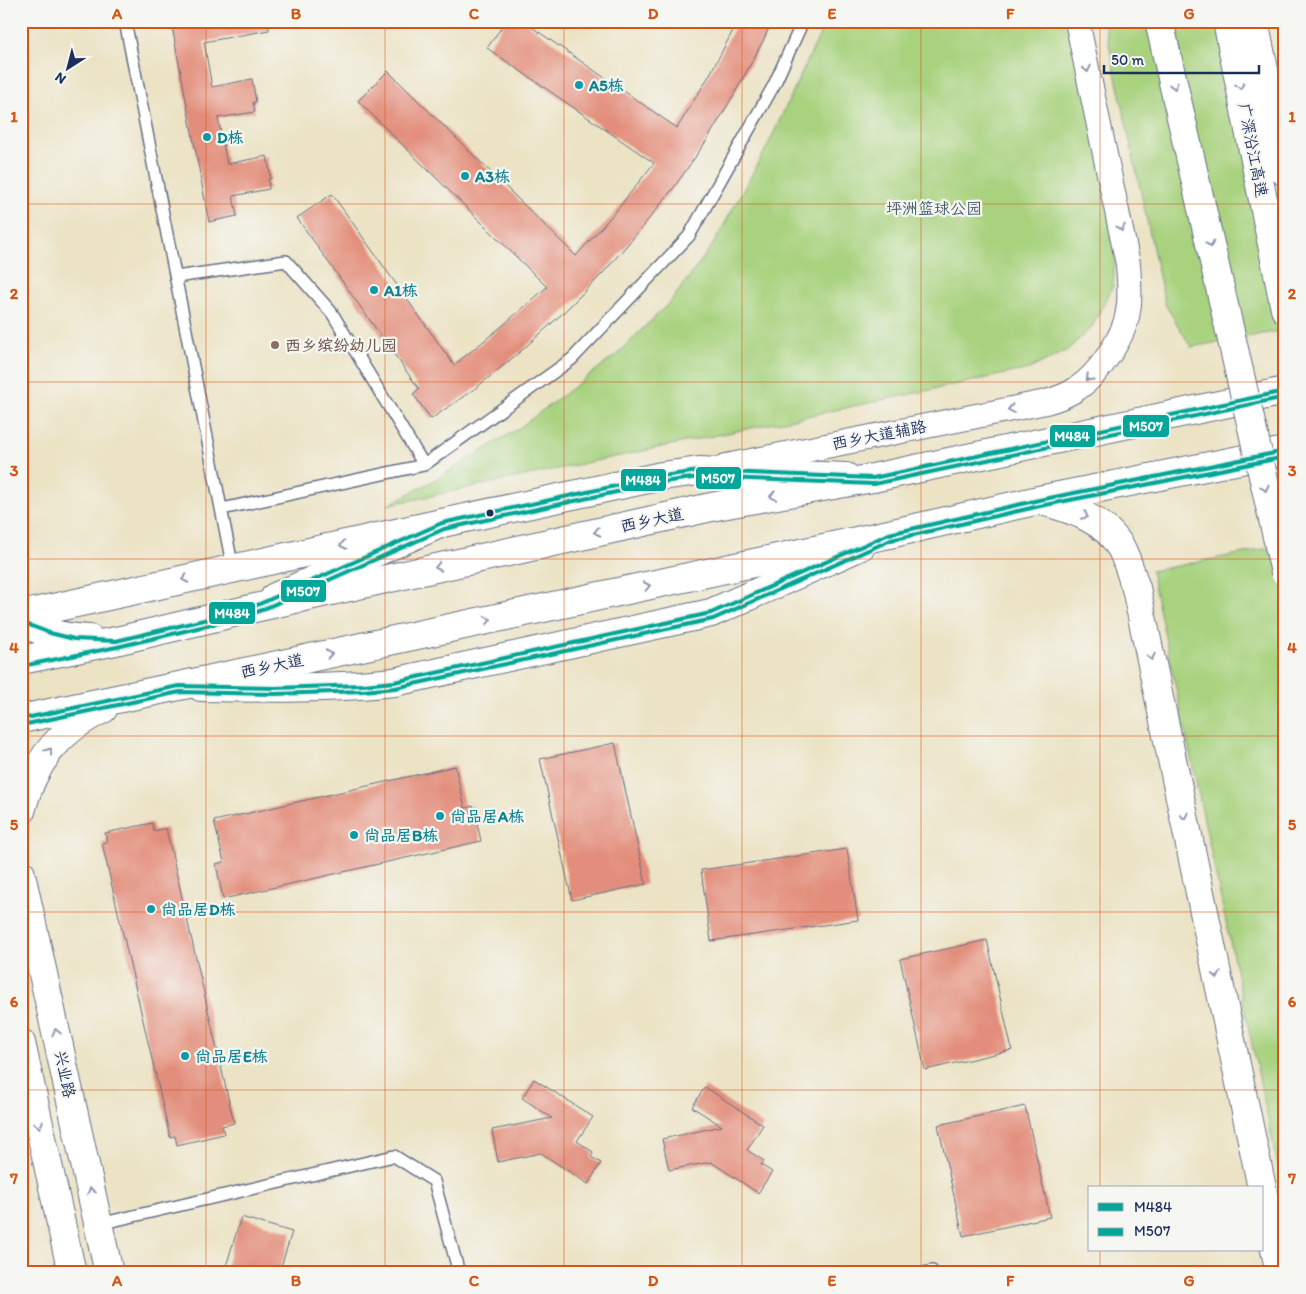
<svg xmlns="http://www.w3.org/2000/svg" width="1306" height="1294" font-family="Itim,'LXGW WenKai TC',sans-serif">
	<style>
		.green { fill: #a8d27e; stroke: #62806e }
		.building { fill: #e38e7b }
		.lines { fill: none; stroke-linecap: round; stroke-linejoin: round }
		.lane-casing { stroke: #646e82; stroke-width: 14 }
		.street-casing { stroke: #646e82; stroke-width: 26 }
		.secondary-casing { stroke: #646e82; stroke-width: 30 }
		.primary-casing { stroke: #646e82; stroke-width: 30 }
		.highway-casing { stroke: #646e82; stroke-width: 30 }
		.lane { stroke: #fff; stroke-width: 11 }
		.street { stroke: #fff; stroke-width: 24 }
		.secondary { stroke: #fff; stroke-width: 28 }
		.primary { stroke: #fff; stroke-width: 28 }
		.highway { stroke: #fff; stroke-width: 28 }
		.highway-bridge-casing { stroke: #646e82; stroke-width: 30; stroke-linecap: butt }
		.highway-bridge { stroke: #fff; stroke-width: 28 }
		.bus-1-casing { stroke: #f6f6f2; stroke-width: 8 }
		.bus-2-casing { stroke: #f6f6f2; stroke-width: 8 }
		.bus-1 { stroke: #02a799; stroke-width: 4 }
		.bus-2 { stroke: #02a799; stroke-width: 4 }
		.oneway { stroke: #8d97ae }
		.grid { fill: none; stroke: #d45514; stroke-width: 1; stroke-opacity: 0.55 }
		.culture-dot { fill: #0f9aa8; stroke: #f6f6f2; stroke-width: 2 }
		.education-dot { fill: #8d6e63; stroke: #f6f6f2; stroke-width: 2 }
		.bus-dot { fill: #1b2f5e; stroke: #f6f6f2; stroke-width: 2 }
		.labels { text-anchor: middle; dominant-baseline: central; stroke-width: 4.5; stroke-linejoin: round; paint-order: stroke }
		.culture-label { font-size: 16px; font-weight: bold; fill: #0d838f; stroke: #f6f6f2; text-anchor: start }
		.street-label { font-size: 16px; fill: #1b2f5e; stroke: #f6f6f2 }
		.park-label { font-size: 16px; fill: #3e5866; stroke: #f6f6f2 }
		.education-label { font-size: 16px; font-weight: bold; fill: #785e54; stroke: #f6f6f2; text-anchor: start }
		.line-badge { stroke: #f6f6f2; stroke-width: 2 }
		.badge-label { font-size: 14px; text-anchor: middle; font-weight: bold; fill: #fff }
		.neatline { fill: none; stroke: #d45514; stroke-width: 2 }
		.grid-label { font-size: 16px; text-anchor: middle; font-weight: bold; fill: #d45514 }
	</style>
	<rect width="100%" height="100%" fill="#f6f6f2"/>
	<filter id="ink" filterUnits="userSpaceOnUse"><feTurbulence type="fractalNoise" baseFrequency=".02" numOctaves="2"/><feDisplacementMap in="SourceGraphic" scale="10" xChannelSelector="R" yChannelSelector="G"/><feConvolveMatrix kernelMatrix="1 2 1 2 8 2 1 2 1" color-interpolation-filters="sRGB"/></filter>
	<filter id="wash" filterUnits="userSpaceOnUse"><feTurbulence type="fractalNoise" baseFrequency=".0096" numOctaves="4" result="noise"/><feDisplacementMap in="SourceGraphic" scale="20" xChannelSelector="R" yChannelSelector="G"/><feGaussianBlur stdDeviation="1.12" result="paint"/><feColorMatrix in="noise" values="0 0 0 0 0 0 0 0 0 0 0 0 0 0 0 0 0 1.4 0 .05"/><feComposite in="paint" operator="in"/></filter>
	<g filter="url(#wash)">
		<rect width="100%" height="100%" fill="#ece3c5"/>
		<path class="green" d="M826 21H1072L1118 218 1113 286 1092 327 1066 351 1029 369 388 505 436 479 519 428 616 355 672 300 714 243 768 145Z
			M1104 21H1236L1285 266V330L1191 347 1165 304Z
			M1285 545V1199L1151 571Z"/>
		<g id="blocks">
			<path class="building" d="M171 21H268L269 30 204 42 212 87 252 79 256 102H253L255 112 218 118 227 164 267 156 271 179H268L269 189 233 196 237 216 209 222Z
				M506 21H523L677 128 709 76 738 21H772L763 41 736 91 707 140 675 186 640 230 603 273 563 313 521 351 476 388 431 419 413 394 419 389 297 218 332 194 454 365 501 327 547 287 358 101 388 71 576 256 616 211 654 163 487 48Z
				M615 743 646 884 572 900 540 759Z
				M455 766 465 808 473 806 481 841 223 899 216 864 224 862 214 821Z
				M152 823 154 831 166 828 234 1123 222 1126 224 1134 177 1145 175 1136 170 1137 102 843 107 842 105 833Z
				M847 849 858 920 711 941 701 870Z
				M987 940 1012 1050 925 1070 900 959Z
				M534 1079 593 1117 577 1141 593 1152 591 1157 601 1163 588 1184 541 1153 498 1162 492 1130 552 1118 522 1098Z
				M705 1087 763 1125 747 1150 764 1161 761 1165 772 1172 758 1193 711 1162 669 1170 662 1139 722 1126 692 1107Z
				M1025 1106 1050 1217 963 1236 938 1125Z
				M241 1217 292 1232 279 1273H224Z"/>
		</g>
	</g>
	<g filter="url(#ink)">
		<use href="#blocks" fill-opacity="0" stroke="#646e82" stroke-width="1"/>
		<g class="lines">
			<defs>
				<path id="lane" d="M125 21 233 569
					M176 277 286 261 332 313 424 465
					M222 509 424 465 572 359 689 236 774 85 803 21
					M99 1224 394 1156 434 1181 459 1273
					M924 1273 932 1271"/>
				<path id="street" d="M726 466 1046 402C1057 399 1068 395 1078 388 1099 374 1125 336 1128 311 1131 296 1129 280 1128 264L1077 21"/>
				<path id="secondary" d="M275 597 442 523 662 476 699 471 846 477
					M201 687C265 688 330 689 394 682L711 613 861 546
					M21 874 109 1273
					M21 1043 72 1273"/>
				<path id="primary" d="M21 615 442 523
					M21 622C43 633 66 638 90 639
					M21 660 116 641 246 610 716 506 873 478 1285 391
					M21 719 179 686 889 534 1039 500 1285 451
					M21 811C33 763 59 730 103 709"/>
				<path id="highway" d="M1227 21 1285 309
					M1254 21 1285 172
					M1039 500C1070 509 1104 518 1121 548 1128 561 1131 575 1136 588L1262 1188
					M1262 1189 1280 1273"/>
			</defs>
			<use href="#lane" class="lane-casing"/>
			<use href="#street" class="street-casing"/>
			<use href="#secondary" class="secondary-casing"/>
			<use href="#primary" class="primary-casing"/>
			<use href="#highway" class="highway-casing"/>
			<use href="#lane" class="lane"/>
			<use href="#street" class="street"/>
			<use href="#secondary" class="secondary"/>
			<use href="#primary" class="primary"/>
			<use href="#highway" class="highway"/>
			<defs>
				<path id="highway-bridge" d="M1159 21 1285 572"/>
			</defs>
			<use href="#highway-bridge" class="highway-bridge-casing"/>
			<use href="#highway-bridge" class="highway-bridge"/>
			<defs>
				<path id="bus-1" d="M21 622 50 633 74 639 116 641 246 610 442 523 662 476 699 471 873 478 1285 391
					M21 719 179 686 275 688 363 685 394 682 711 613 889 534 1039 500 1285 451"/>
				<path id="bus-2" d="M22 666 117 647 248 616 444 529 663 482 699 477 874 484 1285 397
					M22 725 180 692 275 694 363 691 395 688 713 619 891 540 1040 506 1285 457"/>
			</defs>
			<use href="#bus-1" class="bus-1-casing"/>
			<use href="#bus-2" class="bus-2-casing"/>
			<use href="#bus-1" class="bus-1"/>
			<use href="#bus-2" class="bus-2"/>
		</g>
		<defs><path id="oneway-chevron" d="M-2-3.5L2.5 0L-2 3.5" fill="none" stroke-width="1.6" stroke-linecap="round" stroke-linejoin="round" transform="scale(1.25)"/></defs>
		<g class="oneway">
			<use href="#oneway-chevron" transform="translate(1087 69) rotate(78)"/>
			<use href="#oneway-chevron" transform="translate(1174 86) rotate(77)"/>
			<use href="#oneway-chevron" transform="translate(1240 86) rotate(79)"/>
			<use href="#oneway-chevron" transform="translate(1121 228) rotate(78)"/>
			<use href="#oneway-chevron" transform="translate(1210 244) rotate(77)"/>
			<use href="#oneway-chevron" transform="translate(1089 378) rotate(136)"/>
			<use href="#oneway-chevron" transform="translate(1011 409) rotate(169)"/>
			<use href="#oneway-chevron" transform="translate(1265 488) rotate(77)"/>
			<use href="#oneway-chevron" transform="translate(773 496) rotate(170)"/>
			<use href="#oneway-chevron" transform="translate(1085 516) rotate(26)"/>
			<use href="#oneway-chevron" transform="translate(597 532) rotate(168)"/>
			<use href="#oneway-chevron" transform="translate(343 545) rotate(168)"/>
			<use href="#oneway-chevron" transform="translate(438 567) rotate(168)"/>
			<use href="#oneway-chevron" transform="translate(185 579) rotate(168)"/>
			<use href="#oneway-chevron" transform="translate(647 586) rotate(-12)"/>
			<use href="#oneway-chevron" transform="translate(488 620) rotate(-12)"/>
			<use href="#oneway-chevron" transform="translate(329 654) rotate(-12)"/>
			<use href="#oneway-chevron" transform="translate(1151 657) rotate(78)"/>
			<use href="#oneway-chevron" transform="translate(49 751) rotate(-54)"/>
			<use href="#oneway-chevron" transform="translate(1184 816) rotate(78)"/>
			<use href="#oneway-chevron" transform="translate(1217 975) rotate(78)"/>
			<use href="#oneway-chevron" transform="translate(56 1032) rotate(-102)"/>
			<use href="#oneway-chevron" transform="translate(39 1125) rotate(77)"/>
			<use href="#oneway-chevron" transform="translate(91 1191) rotate(-102)"/>
		</g>
	</g>
	<path class="grid" d="M206 21V1273M385 21V1273M564 21V1273M742 21V1273M921 21V1273M1100 21V1188M21 204H1285M21 382H1285M21 559H1285M21 736H1285M21 912H1285M21 1090H1285M1100 1250V1273"/>
	<g class="culture-dot">
		<circle cx="579" cy="85" r="5"/>
		<circle cx="207" cy="137" r="5"/>
		<circle cx="465" cy="176" r="5"/>
		<circle cx="374" cy="290" r="5"/>
		<circle cx="440" cy="816" r="5"/>
		<circle cx="354" cy="835" r="5"/>
		<circle cx="151" cy="909" r="5"/>
		<circle cx="185" cy="1056" r="5"/>
	</g>
	<circle class="education-dot" cx="275" cy="345" r="5"/>
	<circle class="bus-dot" cx="490" cy="513" r="4.5"/>
	<g class="labels">
		<g class="culture-label">
			<text x="589" y="85">A5栋</text>
			<text x="217" y="137">D栋</text>
			<text x="475" y="176">A3栋</text>
			<text x="384" y="290">A1栋</text>
			<text x="450" y="816">尚品居A栋</text>
			<text x="364" y="835">尚品居B栋</text>
			<text x="161" y="909">尚品居D栋</text>
			<text x="195" y="1056">尚品居E栋</text>
		</g>
		<g class="street-label">
			<text transform="translate(1253 150) rotate(79)">广深沿江高速</text>
			<text transform="translate(879 435) rotate(-11)">西乡大道辅路</text>
			<text transform="translate(652 520) rotate(-12)">西乡大道</text>
			<text transform="translate(272 666) rotate(-12)">西乡大道</text>
			<text transform="translate(65 1074) rotate(78)">兴业路</text>
		</g>
		<g class="park-label">
			<text x="934" y="208">坪洲篮球公园</text>
		</g>
		<g class="education-label">
			<text x="285" y="345">西乡缤纷幼儿园</text>
		</g>
	</g>
	<g class="line-badge">
		<rect x="1122" y="414" width="48" height="24" rx="5" fill="#02a799"/>
		<rect x="1049" y="424" width="47" height="24" rx="5" fill="#02a799"/>
		<rect x="695" y="466" width="47" height="24" rx="5" fill="#02a799"/>
		<rect x="620" y="468" width="47" height="24" rx="5" fill="#02a799"/>
		<rect x="280" y="579" width="47" height="24" rx="5" fill="#02a799"/>
		<rect x="208" y="601" width="48" height="24" rx="5" fill="#02a799"/>
	</g>
	<g class="badge-label">
		<text x="1146" y="431">M507</text>
		<text x="1072" y="441">M484</text>
		<text x="718" y="483">M507</text>
		<text x="643" y="485">M484</text>
		<text x="303" y="596">M507</text>
		<text x="232" y="618">M484</text>
	</g>
	<rect width="1306" height="1294" fill="none" stroke="#f6f6f2" stroke-width="55"/>
	<rect x="1088" y="1186" width="175" height="65" fill="#f6f6f2" stroke="#9ea6b7"/>
	<rect x="1098" y="1203" width="25" height="8" fill="#02a799" stroke="#9ea6b7"/>
	<text x="1134" y="1212" font-size="15" fill="#1b2f5e">M484</text>
	<rect x="1098" y="1228" width="25" height="8" fill="#02a799" stroke="#9ea6b7"/>
	<text x="1134" y="1236" font-size="15" fill="#1b2f5e">M507</text>
	<g transform="translate(68 68) rotate(216)" stroke="#f6f6f2" stroke-width="4" paint-order="stroke">
	<path d="M0-4L9 19L0 12L-9 19Z" fill="#1b2f5e"/>
	<text y="-8" font-size="14" font-weight="bold" text-anchor="middle" fill="#1b2f5e">N</text>
	</g>
	<path d="M1104 65v8h155v-8" fill="none" stroke="#1b2f5e" stroke-width="2.5"/>
	<text x="1111" y="65" font-size="15" fill="#1b2f5e" stroke="#f6f6f2" stroke-width="4" paint-order="stroke">50 m</text>
	<rect x="28" y="28" width="1250" height="1238" class="neatline"/>
	<g class="grid-label">
		<text x="117" y="19">A</text>
		<text x="296" y="19">B</text>
		<text x="474" y="19">C</text>
		<text x="653" y="19">D</text>
		<text x="832" y="19">E</text>
		<text x="1010" y="19">F</text>
		<text x="1189" y="19">G</text>
		<text x="14" y="122">1</text>
		<text x="1292" y="122">1</text>
		<text x="14" y="299">2</text>
		<text x="1292" y="299">2</text>
		<text x="14" y="476">3</text>
		<text x="1292" y="476">3</text>
		<text x="14" y="653">4</text>
		<text x="1292" y="653">4</text>
		<text x="14" y="830">5</text>
		<text x="1292" y="830">5</text>
		<text x="14" y="1007">6</text>
		<text x="1292" y="1007">6</text>
		<text x="14" y="1184">7</text>
		<text x="1292" y="1184">7</text>
		<text x="117" y="1286">A</text>
		<text x="296" y="1286">B</text>
		<text x="474" y="1286">C</text>
		<text x="653" y="1286">D</text>
		<text x="832" y="1286">E</text>
		<text x="1010" y="1286">F</text>
		<text x="1189" y="1286">G</text>
	</g>
</svg>
